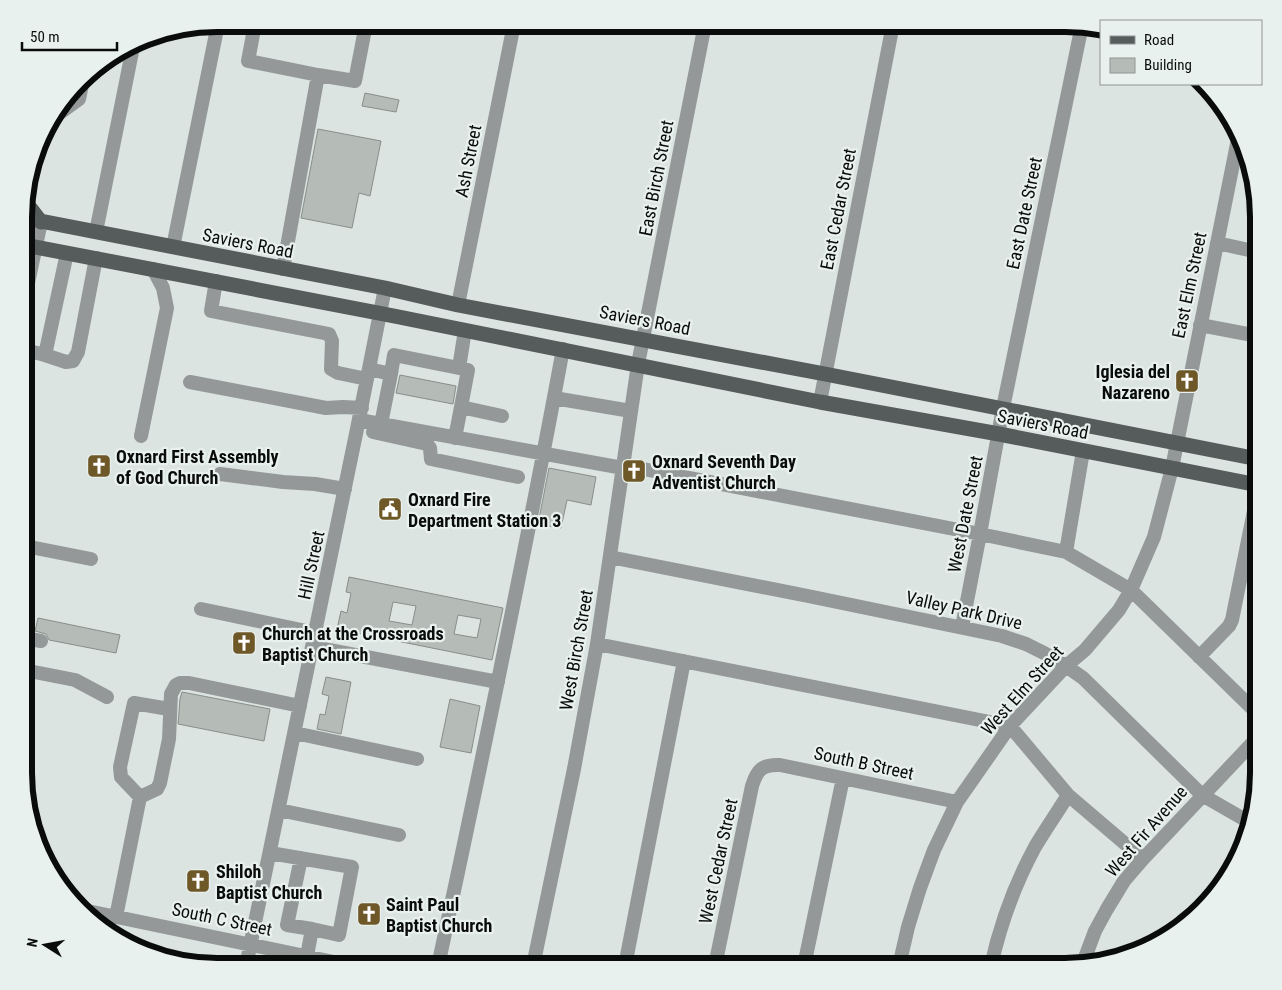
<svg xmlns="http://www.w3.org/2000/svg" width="1282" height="990" font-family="'Roboto Condensed',sans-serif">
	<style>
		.building { fill: #b5bbb7; stroke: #888e8a; fill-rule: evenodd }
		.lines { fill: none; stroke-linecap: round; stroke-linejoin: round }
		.minor { stroke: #949898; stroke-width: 14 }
		.major { stroke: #565c5c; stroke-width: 15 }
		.labels { text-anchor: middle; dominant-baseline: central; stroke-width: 4.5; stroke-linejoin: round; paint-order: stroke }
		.street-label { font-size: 18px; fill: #0a0c0c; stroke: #e8f1ee }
		.poi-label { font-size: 18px; font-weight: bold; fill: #0a0c0c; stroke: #e8f1ee; text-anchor: start }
		.rim { fill: none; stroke: #0a0c0c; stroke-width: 6 }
	</style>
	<rect width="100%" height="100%" fill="#dbe4e1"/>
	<path class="building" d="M365 93 399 100 396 112 362 106Z
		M318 129 381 141 370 196 359 193 352 228 301 218Z
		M400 375 456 386 453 404 396 393Z
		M549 468 596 477 591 505 567 500 561 528 538 524Z
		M349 577 503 608 492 660 337 629 341 611 347 613 351 593 346 592ZM393 602 416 606 412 625 389 621ZM458 615 481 619 477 638 454 634Z
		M38 618 120 635 116 653 49 640 46 634 35 631Z
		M326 677 351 682 341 734 317 729 320 714 325 715 329 696 322 694Z
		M182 692 270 709 264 741 178 724 180 699Z
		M450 699 480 706 471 753 440 747Z"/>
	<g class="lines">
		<path class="minor" d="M255 24 248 61 318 75 355 81 366 24
			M50 120 79 99 83 80
			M96 232 133 47
			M1217 243 1258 252
			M173 247 218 24
			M67 253 45 355 66 362 73 361 78 352 96 258
			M283 269 318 75
			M216 281 211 311 329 334 332 341 331 369 338 373 367 379
			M25 297 41 222
			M458 305 514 24
			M1200 325 1258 336
			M25 350 45 355
			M459 368 468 370 461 407 502 416
			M369 369 391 374 394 355 459 368 465 330
			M190 382 326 408 343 407 362 408
			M554 398 631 411
			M820 402 893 24
			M359 420 623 468 643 469 980 534 1066 552 1131 590 1258 714
			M381 424 391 374
			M373 432 427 444 430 448 431 459 518 477
			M141 436 167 308 163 288 153 269
			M455 438 461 407
			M220 474 283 482 315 484 345 489
			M25 546 91 559
			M1066 552 1083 451
			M610 557 808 596 1002 636 1026 644 1044 653 1066 666 1083 678 1202 795 1249 822
			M201 609 316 633
			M962 627 980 534 1003 408 1082 25
			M25 638 41 641
			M597 644 1010 726 1068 795 1143 859
			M313 647 498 682
			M1199 657 1229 626 1232 620 1258 491
			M24 670 75 680 107 697
			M295 733 417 759
			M140 797 157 789 160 783 169 739 171 694 176 685 180 683H189L300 706
			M140 797 121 777 120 767 134 703 169 709
			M279 810 399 835
			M270 853 352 867 339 935 312 929 307 956
			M301 858 287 925 312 929
			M83 910 353 966
			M116 917 140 797
			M1183 920 1190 915
			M1083 963 1095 931 1107 909 1124 881 1143 859 1258 737
			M246 966 357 429 385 288
			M438 966C482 761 525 555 563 349
			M533 966 574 769 597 644 638 364 705 24
			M625 966 684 661
			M715 966 752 786C757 770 762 764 780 765L957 802
			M804 966 843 778
			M899 966 908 927 920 888 934 850 957 802 1010 726 1066 666 1085 650 1119 610 1131 590 1154 537 1172 468 1239 134
			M991 966C1000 925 1015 884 1035 847 1045 830 1057 813 1068 795"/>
		<path class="major" d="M25 208 31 209 41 222
			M25 218 385 288 458 305 825 374 1258 459
			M25 245 394 316 820 402 999 434 1258 485"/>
	</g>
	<defs>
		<symbol id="church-square" viewBox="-11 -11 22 22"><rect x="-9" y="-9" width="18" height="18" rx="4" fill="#6f5828" stroke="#e8f1ee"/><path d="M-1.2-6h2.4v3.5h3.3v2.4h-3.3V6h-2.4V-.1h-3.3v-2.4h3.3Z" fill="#fff"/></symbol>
		<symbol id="civic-square" viewBox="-11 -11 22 22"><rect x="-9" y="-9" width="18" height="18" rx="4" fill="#6f5828" stroke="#e8f1ee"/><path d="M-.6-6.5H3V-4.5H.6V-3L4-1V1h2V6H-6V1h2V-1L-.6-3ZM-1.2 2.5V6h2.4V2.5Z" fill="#fff"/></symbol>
	</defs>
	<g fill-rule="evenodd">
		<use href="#church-square" x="1173" y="367" width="28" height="28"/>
		<use href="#church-square" x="85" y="452" width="28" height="28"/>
		<use href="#church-square" x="620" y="457" width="28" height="28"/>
		<use href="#civic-square" x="376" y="495" width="28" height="28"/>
		<use href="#church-square" x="230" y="629" width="28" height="28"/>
		<use href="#church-square" x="184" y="867" width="28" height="28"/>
		<use href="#church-square" x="355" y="900" width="28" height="28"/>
	</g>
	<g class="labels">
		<g class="street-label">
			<text transform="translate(468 161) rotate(-79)">Ash Street</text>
			<text transform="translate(656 178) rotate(-79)">East Birch Street</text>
			<text transform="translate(838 209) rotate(-79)">East Cedar Street</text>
			<text transform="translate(1024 213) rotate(-78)">East Date Street</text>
			<text transform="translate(248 243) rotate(11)">Saviers Road</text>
			<text transform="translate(1189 285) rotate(-78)">East Elm Street</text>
			<text transform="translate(645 320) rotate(11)">Saviers Road</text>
			<text transform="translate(1043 424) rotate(11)">Saviers Road</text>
			<text transform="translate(965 514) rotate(-79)">West Date Street</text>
			<text transform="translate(311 565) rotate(-78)">Hill Street</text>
			<text transform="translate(964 610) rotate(13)">Valley Park Drive</text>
			<text transform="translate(576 650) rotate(-80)">West Birch Street</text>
			<text transform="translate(1022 690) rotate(-48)">West Elm Street</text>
			<text transform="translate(864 763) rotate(12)">South B Street</text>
			<text transform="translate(1146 831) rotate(-49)">West Fir Avenue</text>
			<text transform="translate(718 861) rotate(-78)">West Cedar Street</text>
			<text transform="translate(222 919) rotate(12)">South C Street</text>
		</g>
		<g class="poi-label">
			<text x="1170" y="371" text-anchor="end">Iglesia del<tspan x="1170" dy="21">Nazareno</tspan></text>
			<text x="116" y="456">Oxnard First Assembly<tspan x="116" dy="21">of God Church</tspan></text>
			<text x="652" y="461">Oxnard Seventh Day<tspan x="652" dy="21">Adventist Church</tspan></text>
			<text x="408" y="499">Oxnard Fire<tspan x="408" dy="21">Department Station 3</tspan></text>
			<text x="262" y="633">Church at the Crossroads<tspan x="262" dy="21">Baptist Church</tspan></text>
			<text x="216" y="871">Shiloh<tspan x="216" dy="21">Baptist Church</tspan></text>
			<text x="386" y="904">Saint Paul<tspan x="386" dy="21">Baptist Church</tspan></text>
		</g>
	</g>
	<path d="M0 0H1282V990H0ZM217 32H1065A185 185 0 0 1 1250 217V773A185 185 0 0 1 1065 958H217A185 185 0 0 1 32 773V217A185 185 0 0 1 217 32Z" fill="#e8f1ee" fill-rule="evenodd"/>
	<path class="rim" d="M217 32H1065A185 185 0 0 1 1250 217V773A185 185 0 0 1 1065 958H217A185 185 0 0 1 32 773V217A185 185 0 0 1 217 32Z"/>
	<rect x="1100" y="20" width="162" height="65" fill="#e8f1ee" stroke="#8f9594"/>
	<rect x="1110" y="36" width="25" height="8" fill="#565c5c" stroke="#8f9594"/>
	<text x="1144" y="45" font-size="15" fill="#0a0c0c">Road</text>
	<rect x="1110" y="58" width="25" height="15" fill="#b5bbb7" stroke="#8f9594"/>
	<text x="1144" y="70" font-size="15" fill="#0a0c0c">Building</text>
	<g transform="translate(45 945) rotate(281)" stroke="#e8f1ee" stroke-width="4" paint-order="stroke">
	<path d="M0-4L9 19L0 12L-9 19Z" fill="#0a0c0c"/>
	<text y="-8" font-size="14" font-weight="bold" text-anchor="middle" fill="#0a0c0c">N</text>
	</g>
	<path d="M22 42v8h95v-8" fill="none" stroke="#0a0c0c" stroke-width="2.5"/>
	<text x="30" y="42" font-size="15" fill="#0a0c0c" stroke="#e8f1ee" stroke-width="4" paint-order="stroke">50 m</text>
</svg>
